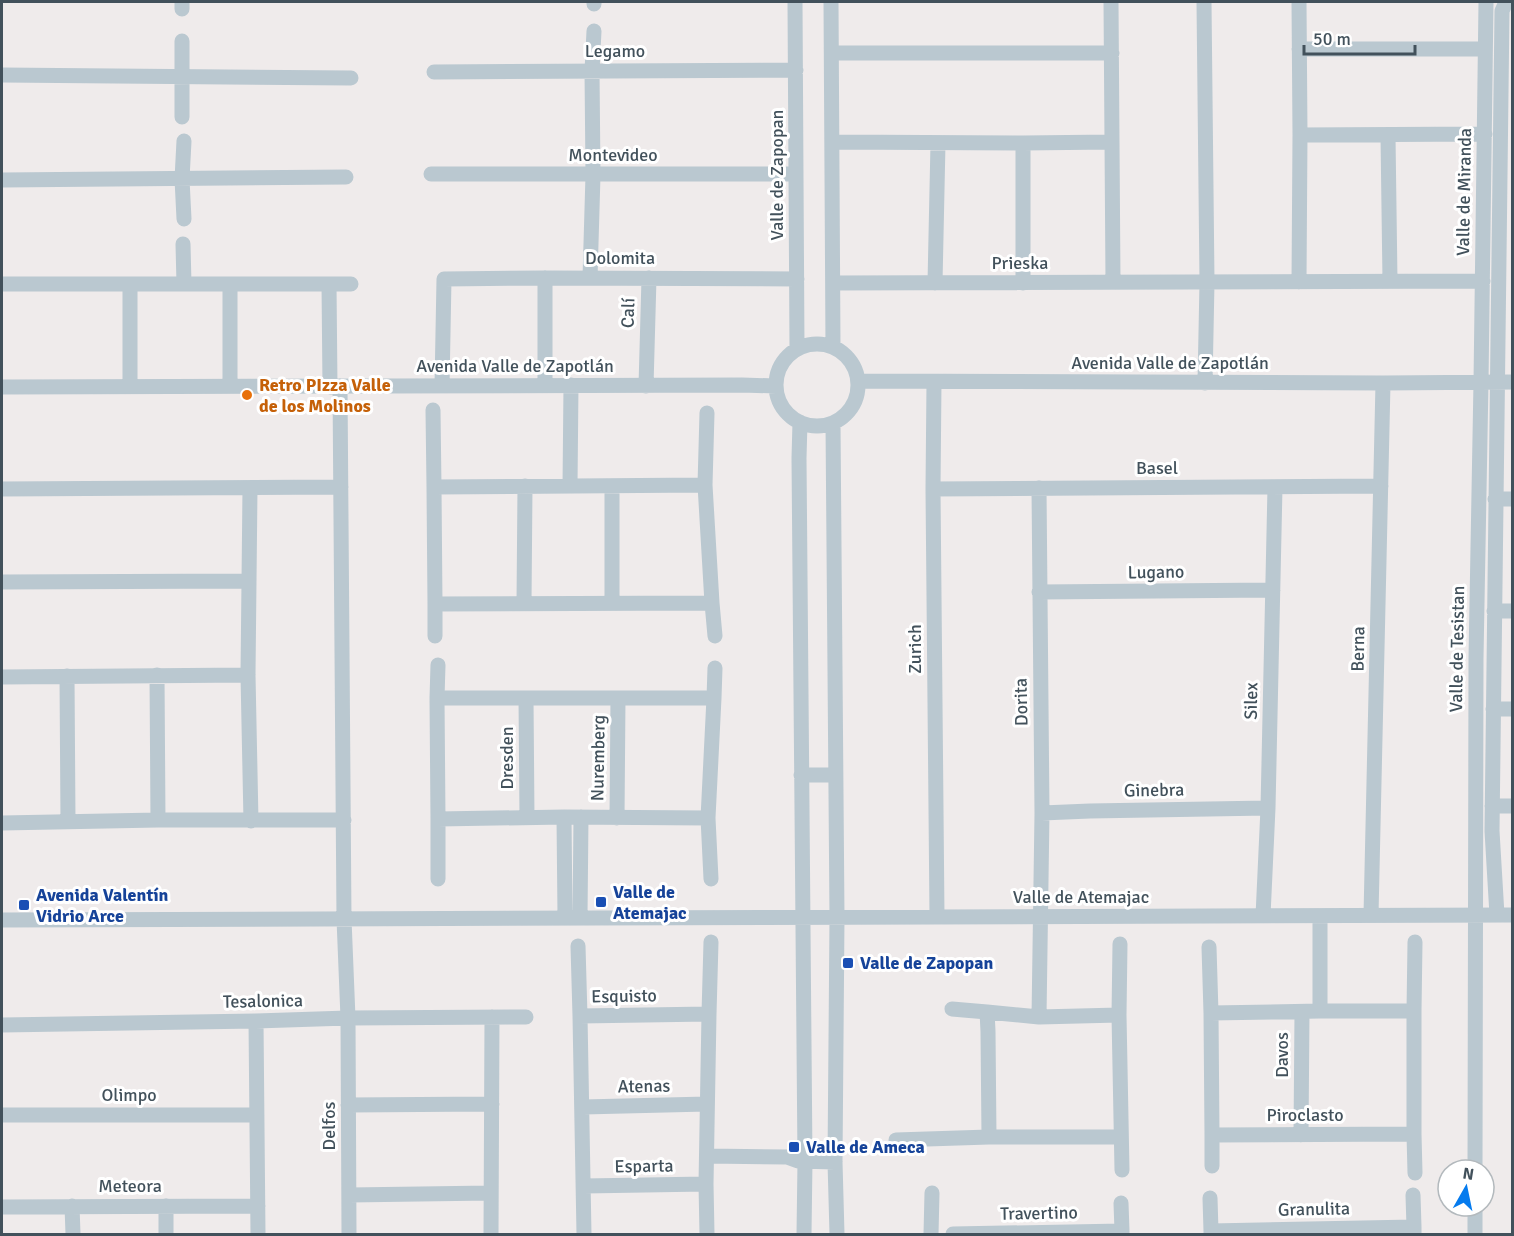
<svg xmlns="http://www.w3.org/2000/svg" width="1514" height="1236" font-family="Signika,sans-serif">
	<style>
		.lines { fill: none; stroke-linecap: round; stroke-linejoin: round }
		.minor { stroke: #bac8d0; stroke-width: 15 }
		.food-dot { fill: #e8710a; stroke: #fff; stroke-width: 2 }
		.transit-dot { fill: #1a4fb4; stroke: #fff; stroke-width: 2 }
		.labels { text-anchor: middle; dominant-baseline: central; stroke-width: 6; stroke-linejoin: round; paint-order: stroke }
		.street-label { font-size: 18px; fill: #42515b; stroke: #fff }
		.food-label { font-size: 18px; font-weight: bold; fill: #c56008; stroke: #fff; text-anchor: start }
		.transit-label { font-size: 18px; font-weight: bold; fill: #164399; stroke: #fff; text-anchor: start }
	</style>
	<rect width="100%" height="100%" fill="#efebeb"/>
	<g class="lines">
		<path class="minor" d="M182 2V9
			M594 2V4
			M795 2 797 349
			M831 2 833 347
			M1111 2 1113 282
			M1204 2 1207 282 1205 383
			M182 41V117
			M1299 49H1485
			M833 53H1112
			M434 72 796 70
			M2 75 351 78
			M1300 135 1485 134
			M1388 136 1390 281
			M184 141 182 179 184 219
			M832 142 1023 143 1112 142
			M1023 143V283
			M431 174H796
			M2 180 346 177
			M183 244 184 284
			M590 278 593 175 592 71 594 31
			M1299 282 1300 135 1299 2
			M833 283 1483 281
			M935 283 938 143
			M2 284H351
			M130 284V387
			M230 284V386
			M329 284 330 387
			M776 385a41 41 0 1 1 82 0a41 41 0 1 1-82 0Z
			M858 381 1383 383 1512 382
			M934 382 933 489 937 916
			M545 385V278
			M340 386 344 919 348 1018 349 1234
			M442 386 444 279 545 278 797 279
			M646 386 649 278
			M3 387 742 385 776 386
			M433 410 434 487
			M800 422 799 458 805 1161 804 1234
			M833 423 837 917 835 1162 837 1234
			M705 485 712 603 435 604 434 487Z
			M705 485 707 413
			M570 486 571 385
			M250 488 248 675 251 821
			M1039 488 1042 813 1039 1017
			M2 489 341 487
			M933 489 1381 486
			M1495 499H1512
			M2 582 249 581
			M1039 592 1273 590
			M524 603 525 486
			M612 603V486
			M712 603 715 636
			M435 604V636
			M1494 611H1512
			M157 675 158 820
			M67 676 68 821
			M2 677 248 675
			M437 698H714L708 818 564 817 438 819Z
			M437 698 438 665
			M526 698 527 818
			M714 698 715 668
			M1493 709H1512
			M801 775H835
			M1492 806H1512
			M1042 813 1090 811 1268 808
			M564 817 565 917
			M617 818 618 698
			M708 818 711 879
			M438 819V879
			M2 823 158 820H344
			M1371 915 1383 383
			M1497 915 1492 831 1502 11 1506 2
			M1263 916 1268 808 1275 487
			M580 917 581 817
			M2 920 1512 915
			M1120 944 1119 1015 1122 1170
			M578 946 580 1016
			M1209 947 1211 1013
			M952 1009 987 1012
			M1320 1011H1414V1134L1212 1135 1211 1013Z
			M1320 1011V916
			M1414 1011 1415 942
			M709 1014 711 942
			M256 1021 258 1234
			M2 1025 256 1021 348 1018 526 1017
			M348 1105 492 1104
			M583 1107 707 1104
			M2 1115H257
			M1414 1134 1415 1173
			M1212 1135V1166
			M1301 1135 1302 1012
			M989 1137 988 1031 987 1012 1039 1017 1119 1015
			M896 1140 989 1137H1121
			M707 1156 787 1157 798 1161 835 1162
			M1475 1170 1476 658 1481 382 1486 2
			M584 1186 706 1184
			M349 1195 491 1193
			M1413 1195 1414 1227
			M1210 1198 1211 1231
			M1121 1203 1122 1231
			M72 1206 73 1234
			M1475 1206V1234
			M2 1207 258 1206
			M166 1234V1206
			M491 1234 492 1017
			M584 1234 580 1016 709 1014 706 1184 707 1234
			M931 1234 932 1193
			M953 1234 1122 1231V1234
			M1211 1234V1231L1414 1227V1234"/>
	</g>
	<circle class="food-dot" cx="247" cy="395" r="6"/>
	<g class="transit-dot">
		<rect x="595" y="896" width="12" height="12" rx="3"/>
		<rect x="18" y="899" width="12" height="12" rx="3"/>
		<rect x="842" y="957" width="12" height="12" rx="3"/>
		<rect x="788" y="1141" width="12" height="12" rx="3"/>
	</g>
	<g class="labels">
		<g class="street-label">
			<text x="615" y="51">Legamo</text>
			<text x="613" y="155">Montevideo</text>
			<text transform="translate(777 175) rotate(-90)">Valle de Zapopan</text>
			<text transform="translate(1464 192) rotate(-89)">Valle de Miranda</text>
			<text x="620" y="258">Dolomita</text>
			<text x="1020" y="263">Prieska</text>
			<text transform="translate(628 313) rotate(-88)">Calí</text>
			<text x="1170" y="363">Avenida Valle de Zapotlán</text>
			<text x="515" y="366">Avenida Valle de Zapotlán</text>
			<text x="1157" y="468">Basel</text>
			<text transform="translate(1156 572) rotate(-1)">Lugano</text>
			<text transform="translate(915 649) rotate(-90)">Zurich</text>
			<text transform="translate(1358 649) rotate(-89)">Berna</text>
			<text transform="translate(1457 649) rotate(-89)">Valle de Tesistan</text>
			<text transform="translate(1251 701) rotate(-89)">Silex</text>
			<text transform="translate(1021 702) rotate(-91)">Dorita</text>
			<text transform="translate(507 758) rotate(-90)">Dresden</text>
			<text transform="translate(598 758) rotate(-89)">Nuremberg</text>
			<text transform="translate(1154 790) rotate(-1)">Ginebra</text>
			<text x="1081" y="897">Valle de Atemajac</text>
			<text transform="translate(624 996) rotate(-1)">Esquisto</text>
			<text transform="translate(263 1001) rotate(-1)">Tesalonica</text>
			<text transform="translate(1282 1055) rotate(-90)">Davos</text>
			<text transform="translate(644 1086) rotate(-1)">Atenas</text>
			<text x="129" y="1095">Olimpo</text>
			<text x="1305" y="1115">Piroclasto</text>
			<text transform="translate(329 1126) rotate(-90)">Delfos</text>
			<text transform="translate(644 1166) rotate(-1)">Esparta</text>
			<text x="130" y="1186">Meteora</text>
			<text transform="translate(1314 1209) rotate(-1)">Granulita</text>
			<text transform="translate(1039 1213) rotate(-1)">Travertino</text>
		</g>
		<g class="food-label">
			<text x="259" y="385">Retro PIzza Valle<tspan x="259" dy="21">de los Molinos</tspan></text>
		</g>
		<g class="transit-label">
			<text x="613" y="892">Valle de<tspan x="613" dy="21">Atemajac</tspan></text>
			<text x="36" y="895">Avenida Valentín<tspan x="36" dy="21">Vidrio Arce</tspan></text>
			<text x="860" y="963">Valle de Zapopan</text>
			<text x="806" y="1147">Valle de Ameca</text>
		</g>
	</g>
	<rect width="1514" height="1236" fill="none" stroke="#42515b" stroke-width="6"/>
	<g transform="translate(1466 1188) rotate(9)"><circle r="28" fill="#ffffff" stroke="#b3b9bd" stroke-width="1.5"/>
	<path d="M0-4.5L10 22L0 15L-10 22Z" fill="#057bee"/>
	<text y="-9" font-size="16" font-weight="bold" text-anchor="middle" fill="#42515b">N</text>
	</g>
	<path d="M1304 45v9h111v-9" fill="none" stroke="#42515b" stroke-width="3"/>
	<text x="1313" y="45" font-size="18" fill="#42515b" stroke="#ffffff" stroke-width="4.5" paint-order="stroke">50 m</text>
</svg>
